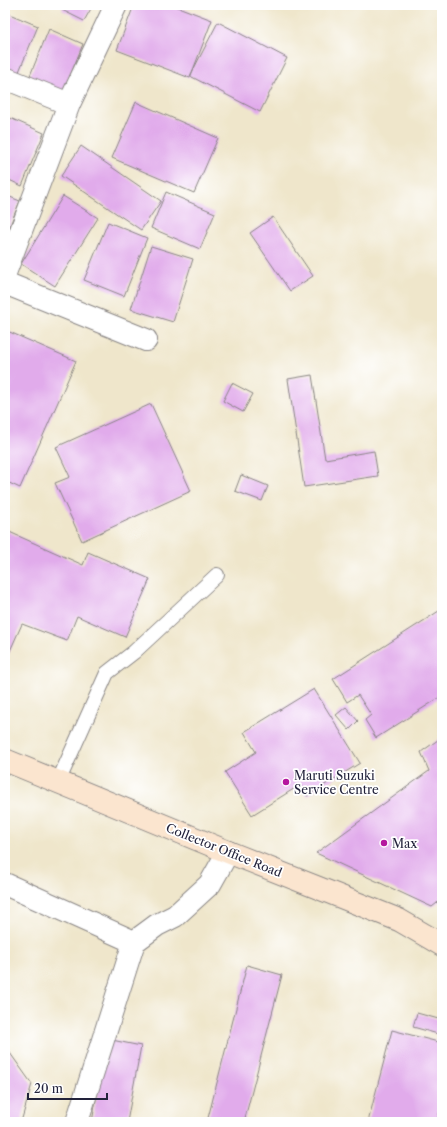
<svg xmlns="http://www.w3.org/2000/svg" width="447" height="1127" font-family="'Libre Caslon Text',serif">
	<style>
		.building { fill: #e1abeb }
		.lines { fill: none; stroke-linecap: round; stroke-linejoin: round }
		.service-casing { stroke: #888483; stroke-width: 16 }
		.minor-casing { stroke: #888483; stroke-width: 24 }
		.secondary-casing { stroke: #888483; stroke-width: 24 }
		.service { stroke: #fff; stroke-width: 14 }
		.minor { stroke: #fff; stroke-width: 22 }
		.secondary { stroke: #fbe5cf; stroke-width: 22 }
		.poi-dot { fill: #b5179e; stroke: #fff; stroke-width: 1.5 }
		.labels { text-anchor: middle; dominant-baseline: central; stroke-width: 3.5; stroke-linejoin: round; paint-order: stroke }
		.poi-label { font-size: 12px; fill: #22223b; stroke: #fff; text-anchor: start }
		.street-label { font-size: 12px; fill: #22223b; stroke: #fff }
	</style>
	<rect width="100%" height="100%" fill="#fff"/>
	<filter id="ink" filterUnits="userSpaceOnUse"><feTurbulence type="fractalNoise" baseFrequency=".025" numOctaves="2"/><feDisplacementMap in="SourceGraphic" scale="8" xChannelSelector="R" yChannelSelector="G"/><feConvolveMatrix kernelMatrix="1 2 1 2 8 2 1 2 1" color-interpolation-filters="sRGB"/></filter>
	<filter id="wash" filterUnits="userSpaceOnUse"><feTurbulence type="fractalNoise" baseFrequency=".012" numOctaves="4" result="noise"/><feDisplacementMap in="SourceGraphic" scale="16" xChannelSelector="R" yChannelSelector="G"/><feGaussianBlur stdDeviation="0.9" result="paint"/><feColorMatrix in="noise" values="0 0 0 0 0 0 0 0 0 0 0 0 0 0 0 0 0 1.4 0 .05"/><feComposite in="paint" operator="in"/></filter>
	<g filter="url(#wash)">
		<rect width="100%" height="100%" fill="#efe6cb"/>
		<g id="blocks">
			<path class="building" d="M64 5H93L84 21 62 10Z
				M134 5H173L212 20 190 78 117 50Z
				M7 13 38 26 18 74 5 69V18Z
				M218 22 287 58 260 112 190 76Z
				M49 29 83 44 63 93 29 78Z
				M136 102 218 138 194 193 112 158Z
				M10 118 44 133 22 186 5 178V130Z
				M81 146 161 201 141 230 61 176Z
				M166 192 215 213 200 249 151 228Z
				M5 195 20 201 5 237Z
				M63 196 98 218 55 286 21 264Z
				M273 217 313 276 290 291 250 233Z
				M108 222 147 238 124 296 84 280Z
				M151 246 193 259 173 322 131 309Z
				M5 330 76 361 20 488 5 481Z
				M312 375 325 459 374 451 378 476 304 487 288 379Z
				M232 383 253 394 243 412 223 401Z
				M151 404 191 491 82 541 55 483 70 477 56 447Z
				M241 475 268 486 262 501 235 491Z
				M5 530 83 565 88 552 150 579 125 637 77 616 67 641 22 624 5 662Z
				M442 609V696L376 738 365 720 371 715 358 695 347 702 333 679Z
				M314 689 360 763 307 796 300 785 252 815 225 772 256 752 244 732Z
				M346 707 358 721 349 730 336 715Z
				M442 737V899L432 907 316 853 429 771 421 752Z
				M247 965 282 975 244 1122H207Z
				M417 1013 442 1020 438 1034 413 1027Z
				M392 1030 442 1043V1102L437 1122H368Z
				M107 1039 141 1046 127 1122H92Z
				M5 1046 32 1084 21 1122H5Z"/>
		</g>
	</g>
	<g filter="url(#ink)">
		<use href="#blocks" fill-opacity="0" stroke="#888483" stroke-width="1"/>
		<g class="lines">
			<defs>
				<path id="service" d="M58 782 107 673 134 652 217 575"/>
				<path id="minor" d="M5 78 69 104
					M5 273 69 104 116 5
					M5 283 146 340
					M5 884 134 942 77 1122
					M134 942 157 925 175 916 210 884 228 852"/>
				<path id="secondary" d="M5 760 228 852 399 920 442 945"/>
			</defs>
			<use href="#service" class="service-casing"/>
			<use href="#minor" class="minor-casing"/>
			<use href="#secondary" class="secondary-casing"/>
			<use href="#service" class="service"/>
			<use href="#minor" class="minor"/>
			<use href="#secondary" class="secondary"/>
		</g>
	</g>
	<g class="poi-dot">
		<circle cx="286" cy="782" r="4"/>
		<circle cx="384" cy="843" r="4"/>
	</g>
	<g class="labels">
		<g class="poi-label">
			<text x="294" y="775">Maruti Suzuki<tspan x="294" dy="14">Service Centre</tspan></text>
			<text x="392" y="843">Max</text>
		</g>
		<g class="street-label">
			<text transform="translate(224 850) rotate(22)">Collector Office Road</text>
		</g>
	</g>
	<rect width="447" height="1127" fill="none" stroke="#fff" stroke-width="20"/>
	<path d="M28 1093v6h79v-6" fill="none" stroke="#22223b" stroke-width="2"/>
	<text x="34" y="1093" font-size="12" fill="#22223b" stroke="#ffffff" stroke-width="3" paint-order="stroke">20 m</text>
</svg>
